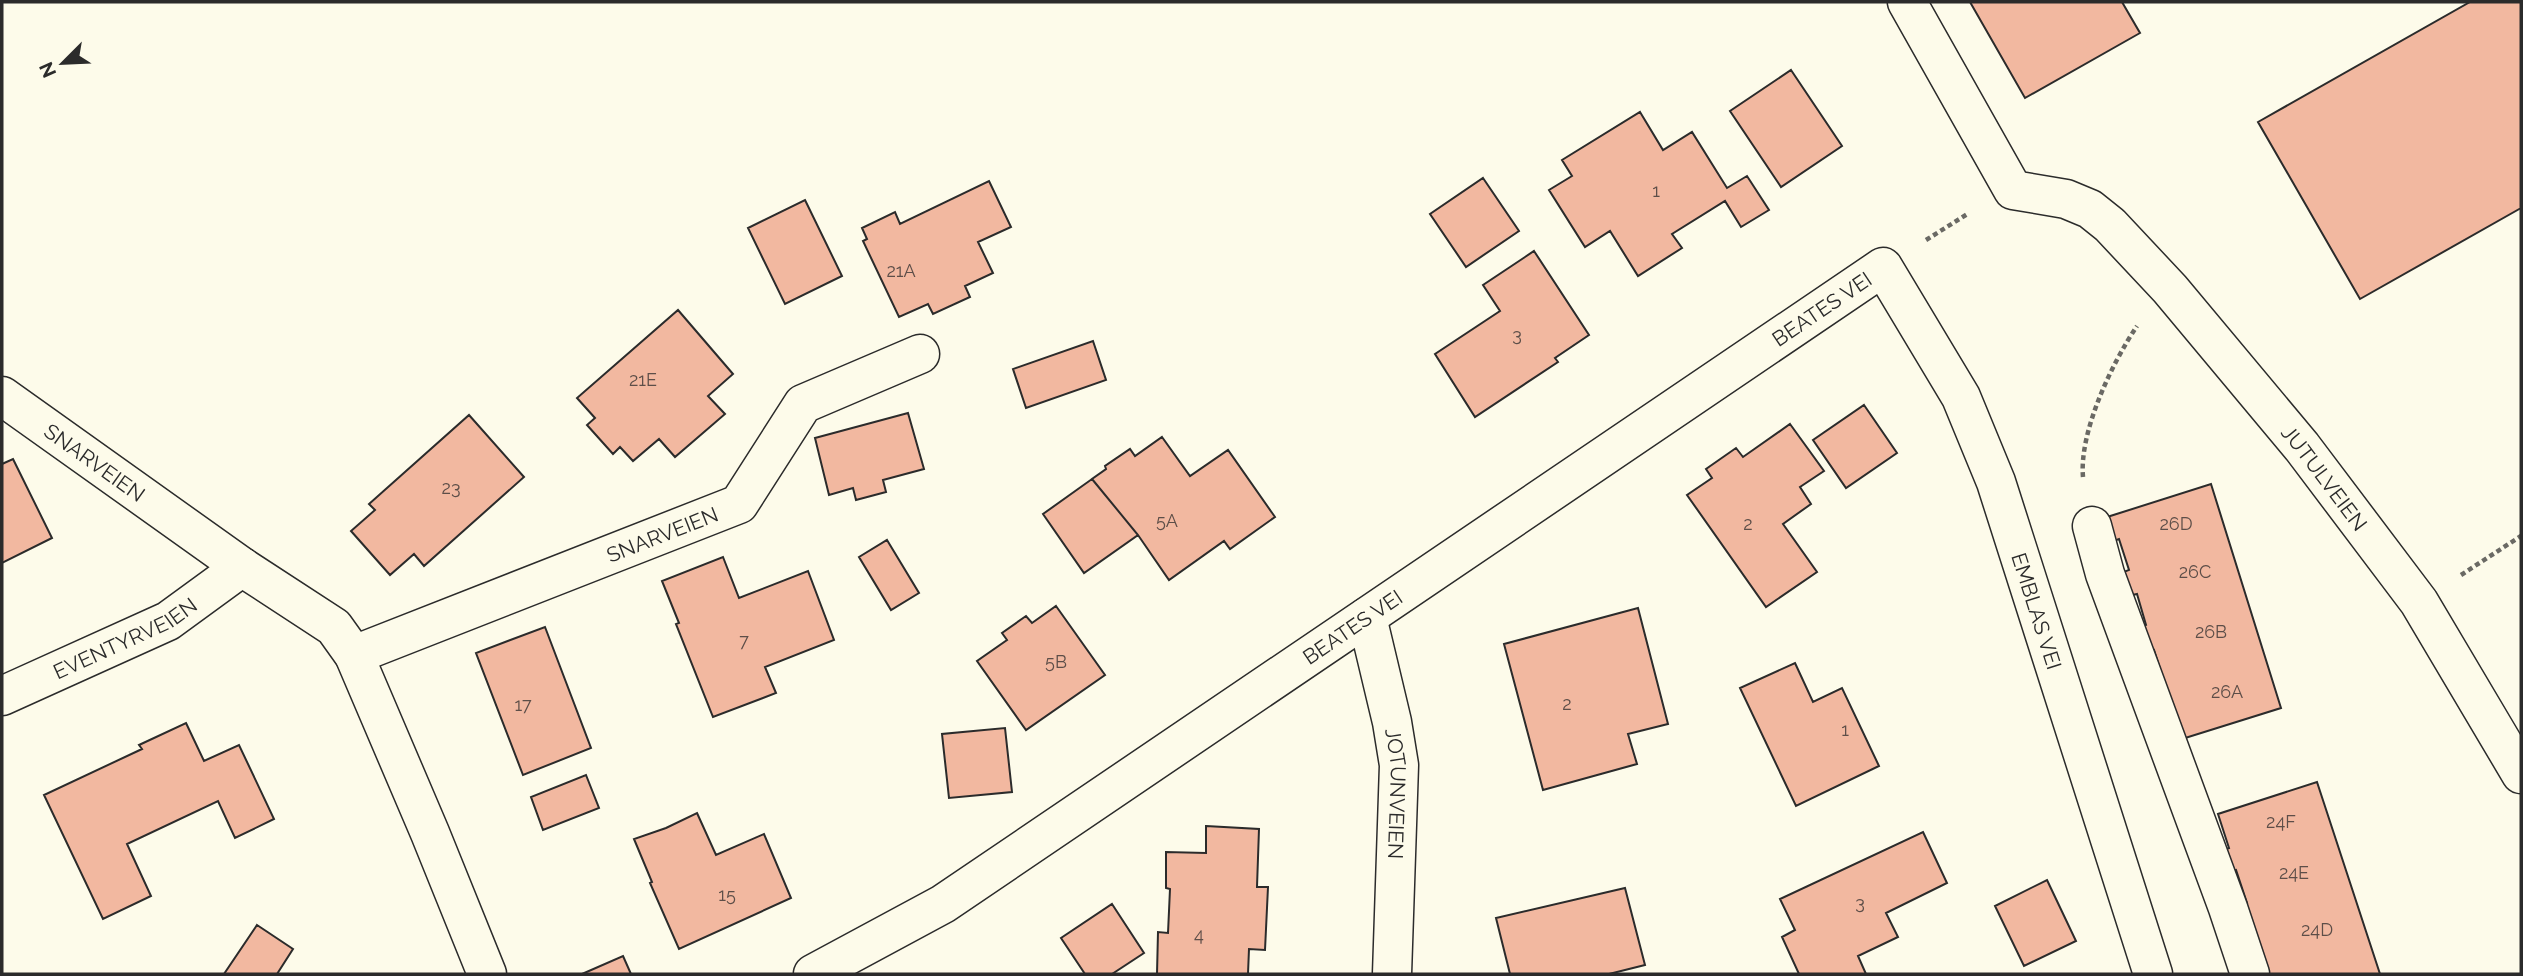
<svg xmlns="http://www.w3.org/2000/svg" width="2523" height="976" font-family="Raleway,sans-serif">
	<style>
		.building { fill: #f2b8a0; stroke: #2b2b2b; stroke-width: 2 }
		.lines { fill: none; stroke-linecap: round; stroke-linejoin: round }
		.minor-casing { stroke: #2b2b2b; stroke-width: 41 }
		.path { stroke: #6a6964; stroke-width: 4.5; stroke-dasharray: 5 3.5; stroke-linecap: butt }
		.minor { stroke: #fdfbea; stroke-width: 38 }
		.labels { text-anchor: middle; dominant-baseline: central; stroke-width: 5; stroke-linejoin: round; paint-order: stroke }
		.number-label { font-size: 18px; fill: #5d4e48 }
		.street-label { font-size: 21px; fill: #2b2b2b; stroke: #fdfbea }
	</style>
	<rect width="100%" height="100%" fill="#fdfbea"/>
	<path class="building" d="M1970 2H2122L2140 33 2025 98Z
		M2470 2H2521V208L2360 299 2258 122Z
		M1791 70 1842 146 1781 187 1730 111Z
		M1640 112 1663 150 1692 132 1727 188 1747 176 1769 210 1741 227 1725 201 1672 234 1682 248 1638 276 1610 231 1585 247 1549 190 1572 176 1562 160Z
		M1483 178 1519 231 1466 267 1430 214Z
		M989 181 1011 227 978 242 993 273 965 286 970 297 933 314 928 304 899 317 863 241 867 239 862 228 895 212 900 224Z
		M805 200 842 276 785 304 748 228Z
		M1534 251 1589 335 1555 358 1558 362 1475 417 1435 354 1500 311 1483 285Z
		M678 310 733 374 708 396 725 414 675 457 659 439 633 461 620 447 613 454 587 425 595 418 577 398Z
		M1093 341 1106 380 1026 408 1013 369Z
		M1864 405 1897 453 1846 488 1813 440Z
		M908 413 924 469 883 480 886 492 856 500 853 488 829 495 815 438Z
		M469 415 524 477 424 566 414 554 390 575 351 531 375 510 369 504Z
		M1790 424 1824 471 1800 487 1811 504 1783 524 1817 572 1766 607 1687 495 1712 478 1706 469 1736 448 1743 457Z
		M1162 437 1190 476 1228 450 1275 517 1230 549 1224 541 1169 580 1138 535 1092 479 1106 469 1105 466 1130 449 1135 456Z
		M13 459 52 538 2 563V464Z
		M1092 479 1138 535 1084 573 1043 514Z
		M2211 484 2281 708 2182 739 2154 650 2146 652 2138 628 2146 625 2137 594 2128 596 2121 573 2129 570 2119 539 2111 542 2104 518Z
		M887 540 919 593 891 610 859 557Z
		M723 557 739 598 808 571 834 640 765 667 776 693 713 717 676 624 679 623 662 581Z
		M1056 606 1105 675 1026 730 977 661 1007 640 1002 633 1026 616 1032 623Z
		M1638 608 1668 724 1628 734 1637 764 1543 790 1504 644Z
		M545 627 591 748 523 775 476 653Z
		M1795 663 1813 702 1842 688 1879 766 1796 806 1740 688Z
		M186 723 204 761 239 745 274 819 235 838 218 801 127 844 151 896 103 919 44 795 142 749 139 745Z
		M1005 728 1012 792 949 798 942 734Z
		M586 775 599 808 543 830 531 797Z
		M2317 782 2380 974H2260L2238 905 2247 903 2236 870 2228 872 2220 851 2229 848 2218 814Z
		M697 813 716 855 764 834 791 898 679 949 650 883 652 882 634 839 666 828Z
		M1206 826 1259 829 1257 887H1268L1265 950 1249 949 1248 974H1157L1158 932 1168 933 1170 889 1166 888V852L1206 853Z
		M1923 832 1947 883 1886 913 1898 937 1858 956 1866 974H1799L1782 937 1795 930 1780 899Z
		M2047 880 2076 941 2024 966 1995 906Z
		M1625 888 1645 965 1609 974H1510L1496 918Z
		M1112 904 1144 953 1112 974H1085L1061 938Z
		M257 925 293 949 277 974H224Z
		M623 956 631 974H582Z"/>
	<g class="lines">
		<defs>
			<g id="minor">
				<path id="s1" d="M1907 2 2013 190 2066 199 2090 209 2110 225 2170 289 2302 447 2419 602 2521 774"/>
				<path id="s2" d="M2 396 242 567 334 627 354 655 430 833 487 974"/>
				<path d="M2092 526 2105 574 2228 908 2250 974"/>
				<path id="s3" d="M1367 617 1392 722 1399 765 1392 974"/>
				<path id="s4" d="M354 655 739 504 803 404 920 354"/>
				<path id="s5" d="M2 696 168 621 242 567"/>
				<path id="s6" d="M813 974 943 904 1883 267 1961 397 1996 482 2153 974"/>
			</g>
		</defs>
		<use href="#minor" class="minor-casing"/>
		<path class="path" d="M1926 240 1969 213
			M2083 477C2079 432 2112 363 2137 326
			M2461 575 2521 536"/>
		<use href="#minor" class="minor"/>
	</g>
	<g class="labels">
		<g class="number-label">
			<text x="1656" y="190">1</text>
			<text x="901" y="270">21A</text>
			<text x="1517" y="334">3</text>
			<text x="643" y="379">21E</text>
			<text x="451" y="487">23</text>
			<text x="1167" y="520">5A</text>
			<text x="1748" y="523">2</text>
			<text x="2176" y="523">26D</text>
			<text x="2195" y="571">26C</text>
			<text x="2211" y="631">26B</text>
			<text x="744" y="640">7</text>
			<text x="1056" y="661">5B</text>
			<text x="2227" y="691">26A</text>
			<text x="1567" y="703">2</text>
			<text x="523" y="704">17</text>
			<text x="1845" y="729">1</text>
			<text x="2281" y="821">24F</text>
			<text x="2294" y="872">24E</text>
			<text x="727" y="894">15</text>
			<text x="1860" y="902">3</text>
			<text x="2317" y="929">24D</text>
			<text x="1199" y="934">4</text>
		</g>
		<g class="street-label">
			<text stroke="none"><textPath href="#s6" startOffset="1209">BEATES VEI</textPath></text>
			<text stroke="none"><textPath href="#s2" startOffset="114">SNARVEIEN</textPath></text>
			<text stroke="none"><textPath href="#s1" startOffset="653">JUTULVEIEN</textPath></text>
			<text stroke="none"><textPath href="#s4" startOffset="331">SNARVEIEN</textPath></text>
			<text stroke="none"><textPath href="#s6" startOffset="1662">EMBLAS VEI</textPath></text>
			<text stroke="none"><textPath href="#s6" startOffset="642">BEATES VEI</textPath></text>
			<text stroke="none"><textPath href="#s5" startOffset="136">EVENTYRVEIEN</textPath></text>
			<text stroke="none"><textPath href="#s3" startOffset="180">JOTUNVEIEN</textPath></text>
		</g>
	</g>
	<rect width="2523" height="976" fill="none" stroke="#2b2b2b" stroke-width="7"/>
	<g transform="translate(63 63) rotate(246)" stroke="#fdfbea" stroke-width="5" paint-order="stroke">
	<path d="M0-5L12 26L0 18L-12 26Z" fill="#2b2b2b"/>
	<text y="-10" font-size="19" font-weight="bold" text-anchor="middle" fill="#2b2b2b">N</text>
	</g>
</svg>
